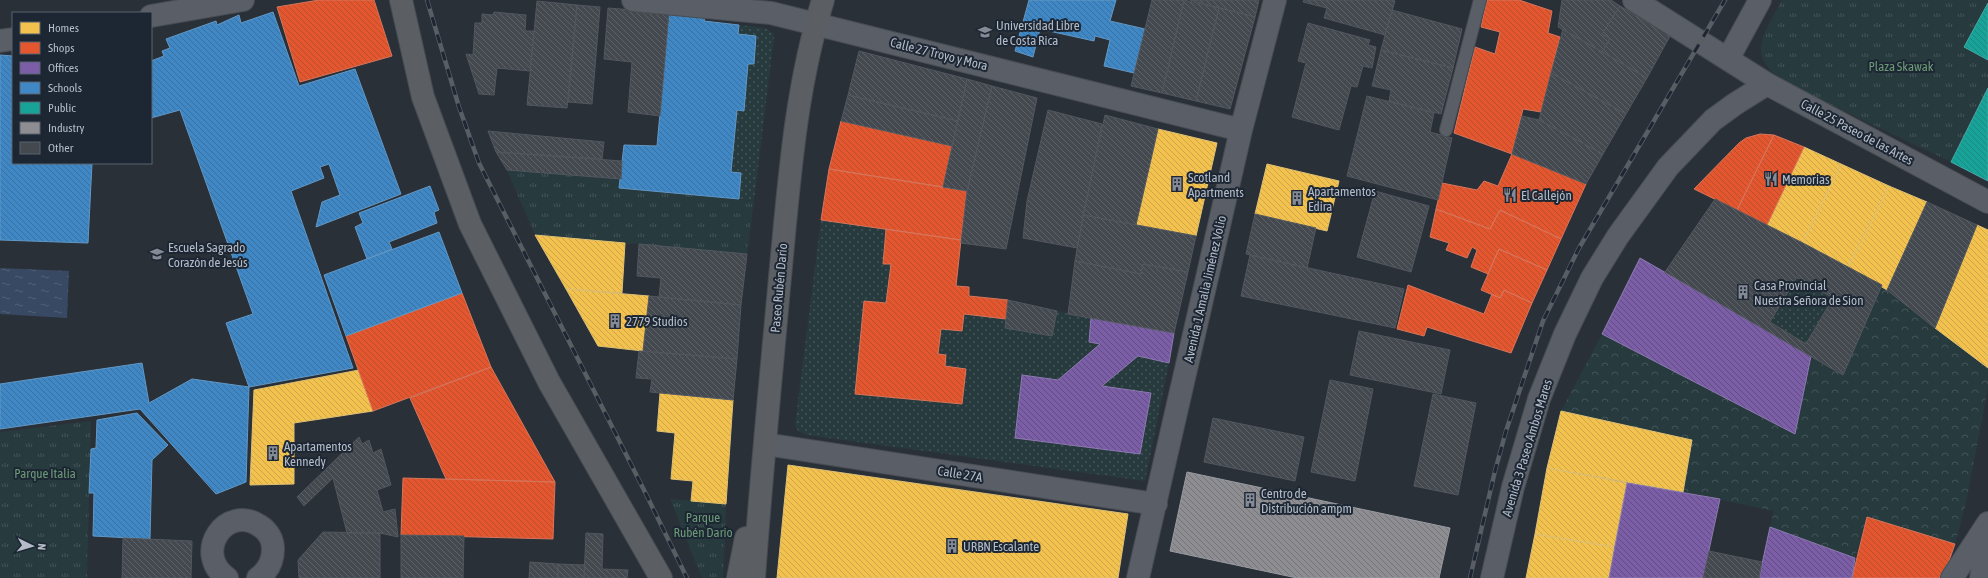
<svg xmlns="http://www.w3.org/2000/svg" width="1988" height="578" font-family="'Asap Condensed',sans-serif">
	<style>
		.grass { fill: url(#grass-tufts) }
		.forest { fill: url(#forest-crowns) }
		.garden { fill: url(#garden-dots) }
		.water { fill: url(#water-ripples) }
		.homes { fill: url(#homes-back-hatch); stroke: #dfc073 }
		.shops { fill: url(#shops-back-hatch); stroke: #d6755c }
		.offices { fill: url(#offices-back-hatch); stroke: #8c7ab1 }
		.schools { fill: url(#schools-back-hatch); stroke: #6298c6 }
		.public { fill: url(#public-back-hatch); stroke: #46aaa7 }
		.industry { fill: url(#industry-back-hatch); stroke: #999ba2 }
		.building { fill: url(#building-back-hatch); stroke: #52575f; fill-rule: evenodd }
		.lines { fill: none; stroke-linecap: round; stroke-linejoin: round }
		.service-casing { stroke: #484c53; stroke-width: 14 }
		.minor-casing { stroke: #484c53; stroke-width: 24 }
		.trunk-casing { stroke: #474c53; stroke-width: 24 }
		.service { stroke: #5a5e66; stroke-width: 12 }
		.minor { stroke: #5a5e66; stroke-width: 22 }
		.trunk { stroke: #5b5f64; stroke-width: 22 }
		.rail-casing { stroke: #595d64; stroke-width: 4.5 }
		.rail { stroke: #1d2633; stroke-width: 3; stroke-dasharray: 9; stroke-linecap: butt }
		.labels { text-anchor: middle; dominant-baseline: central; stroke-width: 4; stroke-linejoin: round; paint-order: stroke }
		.poi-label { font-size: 13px; fill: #b4bcc9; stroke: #1d2633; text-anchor: start }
		.street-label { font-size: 13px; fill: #b4bcc9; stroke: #1d2633 }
		.park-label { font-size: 13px; fill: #6b9a76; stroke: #1d2633 }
	</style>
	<defs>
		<pattern id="grass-tufts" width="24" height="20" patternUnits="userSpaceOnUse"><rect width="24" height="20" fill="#273a3e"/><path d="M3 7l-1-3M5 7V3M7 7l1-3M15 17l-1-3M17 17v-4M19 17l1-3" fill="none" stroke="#445559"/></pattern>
		<pattern id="forest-crowns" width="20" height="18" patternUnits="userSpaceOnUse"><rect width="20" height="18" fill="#273a3e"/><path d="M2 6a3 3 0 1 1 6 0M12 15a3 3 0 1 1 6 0" fill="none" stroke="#445559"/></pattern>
		<pattern id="garden-dots" width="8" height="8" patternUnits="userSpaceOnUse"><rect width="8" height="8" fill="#273a3e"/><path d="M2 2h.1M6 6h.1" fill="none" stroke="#445559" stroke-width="1.8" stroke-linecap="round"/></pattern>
		<pattern id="water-ripples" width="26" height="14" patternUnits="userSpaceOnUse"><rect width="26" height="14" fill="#384963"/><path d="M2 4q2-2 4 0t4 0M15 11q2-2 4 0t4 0" fill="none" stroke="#526178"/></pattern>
		<pattern id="homes-back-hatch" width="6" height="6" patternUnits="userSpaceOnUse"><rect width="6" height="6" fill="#f2c14e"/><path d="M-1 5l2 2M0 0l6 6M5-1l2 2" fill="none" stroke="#cca64a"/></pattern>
		<pattern id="shops-back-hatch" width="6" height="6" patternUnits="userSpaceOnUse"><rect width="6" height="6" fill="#e4572e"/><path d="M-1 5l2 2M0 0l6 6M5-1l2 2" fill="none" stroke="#b84f32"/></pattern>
		<pattern id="offices-back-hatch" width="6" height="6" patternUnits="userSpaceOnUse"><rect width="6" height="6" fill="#7b5ea7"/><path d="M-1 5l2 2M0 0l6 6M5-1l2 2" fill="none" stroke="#5f4f7c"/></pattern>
		<pattern id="schools-back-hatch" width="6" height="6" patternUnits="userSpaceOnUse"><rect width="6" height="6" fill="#3f88c5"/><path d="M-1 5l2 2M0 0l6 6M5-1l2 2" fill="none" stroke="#3c709c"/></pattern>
		<pattern id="public-back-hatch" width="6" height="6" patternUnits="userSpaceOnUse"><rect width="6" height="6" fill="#17a398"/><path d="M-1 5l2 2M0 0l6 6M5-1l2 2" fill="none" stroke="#1f8881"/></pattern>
		<pattern id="industry-back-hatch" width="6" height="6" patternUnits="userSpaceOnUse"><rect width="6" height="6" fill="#8d8d92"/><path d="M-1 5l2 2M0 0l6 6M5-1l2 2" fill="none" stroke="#737478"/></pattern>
		<pattern id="building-back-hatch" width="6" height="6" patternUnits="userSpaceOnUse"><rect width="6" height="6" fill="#444950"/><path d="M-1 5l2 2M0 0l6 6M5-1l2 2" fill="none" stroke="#5d6168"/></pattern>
	</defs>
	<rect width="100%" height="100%" fill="#2a3038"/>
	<path class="grass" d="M1782 0H1988V3L1964 47 1988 60V88L1951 162 1791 86C1744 57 1761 39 1782 0Z
		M507 170 620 179V188L754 201 747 254 535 235Z
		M91 421 87 578H0V432Z
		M670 499 726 504 723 578H702Z"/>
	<path class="forest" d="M1882 285 1988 368V388L1966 503 1955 544 1867 517 1855 558 1770 527 1774 511 1683 492 1692 440 1561 411 1602 334 1795 434 1811 356 1843 375Z"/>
	<path class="garden" d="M739 25 765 28 773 33 774 37 754 201 739 199 741 173 731 172 737 110 744 111 748 64H754L756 36 738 34Z
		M821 220 886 229 883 263 891 264 886 303 864 301 855 394 962 404 966 369 945 366 946 355 938 354 941 329 962 331 964 314 1006 319 1052 336 1057 311 1091 318 1089 342 1100 344 1058 380 1022 375 1015 438 1140 454 1151 393 1102 386 1138 356 1169 363 1145 481 807 435 797 430 795 425Z
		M1797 277 1833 298 1806 344 1770 322Z"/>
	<path class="water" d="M0 268 69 271 67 318 0 314Z"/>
	<path class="homes" d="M1158 129 1217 143 1196 236 1136 225Z
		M1804 147 1841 164 1803 243 1767 225Z
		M1267 164 1339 181 1327 231 1255 214Z
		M1841 164 1889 186 1848 267 1803 243Z
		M1889 186 1927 202 1887 290 1848 267Z
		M1977 225 1988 230V368L1935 328Z
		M535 235 625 243 622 293 566 289Z
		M566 289 649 296 643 351 598 346Z
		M359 370 373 411 294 423V484L250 485 254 390Z
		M660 393 733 400 726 504 691 501 693 481 671 479 675 433 657 431Z
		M1561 411 1692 440 1683 492 1547 468Z
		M788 465 1128 514 1118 578H777Z
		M1547 468 1627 483 1614 547 1535 534Z
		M1535 534 1614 547 1609 578H1526Z"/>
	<path class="shops" d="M319 0H374L392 56 300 82 277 7Z
		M1487 0H1519L1552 11 1548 33 1560 37 1541 112 1523 109 1512 154 1454 133 1475 47 1495 54 1500 32 1481 27Z
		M841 121 952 146 943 187 829 169Z
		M1760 134 1774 135 1737 210 1694 189 1739 143 1746 138Z
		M1774 135 1804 147 1767 225 1737 210Z
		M1512 154 1586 184 1561 239 1500 210 1490 229 1436 209 1442 183 1477 190 1484 181 1498 186Z
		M829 169 967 191 961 240 821 220Z
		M1436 209 1490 229 1500 210 1561 239 1547 270 1499 249 1488 274 1471 267 1477 250 1472 247 1467 258 1446 250 1449 243 1430 237Z
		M886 229 961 240 956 286 969 287V296L1008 300 1006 319 964 314 962 331 941 329 938 354 946 355 945 366 966 369 962 404 855 394 864 301 886 303 891 264H883Z
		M1499 249 1547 270 1532 303 1504 290 1500 298 1481 290Z
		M1408 285 1484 314 1492 294 1500 298 1504 290 1532 303 1511 353 1427 327 1424 336 1397 329Z
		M462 293 491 367 373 411 346 336Z
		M491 367 555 482 446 479 410 398Z
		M403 478 555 482 553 539 401 535Z
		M1867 517 1955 544 1949 561 1939 578H1852Z"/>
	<path class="offices" d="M1640 258 1811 356 1795 434 1602 334Z
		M1091 318 1174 333 1169 363 1138 356 1102 386 1151 393 1140 454 1015 438 1022 375 1058 380 1100 344 1089 342Z
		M1627 483 1720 499 1703 578H1609Z
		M1770 527 1855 558 1852 578H1759Z"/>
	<path class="schools" d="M1029 0H1116L1110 21 1145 29 1134 73 1104 66 1110 40 1095 36 1094 41 1040 29 1033 57 1015 51Z
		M273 12 299 86 355 69 401 194 316 227 322 202 340 195 329 164 320 167 324 178 291 191 353 368 249 387 226 323 253 314 180 110 151 118V61L164 56 162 51 170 48 166 39 216 21 217 25 239 15 241 23Z
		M669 13 705 16 704 21 739 25 738 34 756 36 754 64H748L744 111 737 110 731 172 741 173 739 199 619 188 624 145 657 146Z
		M0 55 13 56V163H92L88 243 0 240Z
		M430 186 439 210 434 212 437 223 389 242 392 249 367 259 355 227 363 223 359 213Z
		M439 232 462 293 346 336 324 275Z
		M142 363 149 403 192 379 249 387 246 482 216 494 140 409 0 429V384Z
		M137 413 168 445 152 460 150 539 93 536 94 493H89L91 449 96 448 97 420Z"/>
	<path class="public" d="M1988 3V60L1964 47Z
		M1988 88V181L1951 162Z"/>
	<path class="industry" d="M1187 472 1450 528 1439 578H1297L1170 551Z"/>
	<path class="building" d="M1152 0H1184L1162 93 1131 86Z
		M1184 0 1219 8 1196 101 1162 93Z
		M1190 0H1259L1255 17Z
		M1304 0H1391L1395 1 1385 35 1324 18 1327 8 1303 2Z
		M1562 0H1611L1620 6 1602 34 1610 38 1602 52 1558 27Z
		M537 1 577 5 567 108 527 105Z
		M577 5 600 7 592 104 568 102Z
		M1620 6 1670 36 1647 78 1602 52 1610 38 1602 34Z
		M608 8 669 13 660 116 628 112 632 62 604 59Z
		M1219 8 1255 17 1230 109 1196 101Z
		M1392 10 1462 29 1453 68 1381 50Z
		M494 12 526 15 525 31H534L530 71 497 68 494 95 479 94 466 54 473 55 475 23H482V14L493 15Z
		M1308 23 1370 40 1368 45 1376 47 1372 68 1363 66 1357 87 1351 86 1339 130 1292 117 1306 63 1298 61Z
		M1563 29 1647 78 1626 114 1551 73Z
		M1381 50 1453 68 1441 114 1389 101 1391 90 1372 86Z
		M859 51 967 79 958 121 848 95Z
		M1551 73 1626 114 1603 154 1539 120Z
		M967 79 992 86 967 191 943 187Z
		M992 86 1037 98 1006 249 961 243 967 191Z
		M848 95 958 121 952 146 841 121Z
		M1367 96 1434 113 1430 132 1452 138 1438 200 1347 176Z
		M1048 110 1102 124 1077 248 1023 238 1027 201Z
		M1105 115 1158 129 1136 225 1083 215Z
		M1522 116 1539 120 1603 154 1586 184 1512 154Z
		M488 131 604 142 602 159 496 152Z
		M496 152 622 161 621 179 507 170Z
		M1375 191 1429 206 1411 272 1357 257Z
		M1715 199 1803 243 1882 285 1843 375 1665 272ZM1797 277 1833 298 1806 344 1770 322Z
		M1927 202 1977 225 1935 328 1887 290Z
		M1255 214 1316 228 1307 268 1246 254Z
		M1083 215 1196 236 1188 272 1143 264 1141 274 1075 261Z
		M639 244 747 254 741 305 659 297 661 278 637 276Z
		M1250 255 1404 289 1395 328 1241 296Z
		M1075 261 1141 274 1143 264 1188 272 1174 333 1068 314Z
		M649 296 741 305 737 359 643 351Z
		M1008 300 1057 311 1052 336 1005 328Z
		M1359 331 1450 350 1441 394 1350 375Z
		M639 351 737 359 733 400 650 392 652 379 636 378Z
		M1330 380 1373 389 1355 481 1311 472Z
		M1433 394 1476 403 1458 495 1414 486Z
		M1213 418 1304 437 1295 481 1204 462Z
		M359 437 362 444 369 440 373 453 381 449 391 485 377 490 383 512 395 509 398 537 380 533H347L333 478 304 506 297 497Z
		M323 532 380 533V578H299L298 560Z
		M586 533 603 534 602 569 628 570 627 578H584Z
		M401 535 464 536 463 578H401Z
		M123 538 192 541 191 578H122Z
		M1709 551 1762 562 1759 578H1703Z
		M530 562 558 564V578H529Z
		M558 564 585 565 584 578H558Z"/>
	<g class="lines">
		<defs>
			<path id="service" d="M1446 130 1480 0"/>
			<path id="minor" d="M633 0 771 13 1241 130
				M1634 0 1767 84 1988 202
				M151 16 243 0
				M0 41 13 39
				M1728 59 1760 0
				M765 444 1156 504
				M227 578C192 553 226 503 260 526 268 531 273 540 273 549 273 562 268 571 258 578
				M1138 578 1241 130 1275 0
				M1492 578 1513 487 1539 399 1565 334 1592 278 1618 236 1668 167 1713 120 1735 104 1767 84
				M1952 578 1988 523
				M1981 578 1988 535"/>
			<path id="trunk" d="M401 0 423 97 470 224 549 382 661 578
				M738 578 746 538
				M754 578C761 477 771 377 780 277 789 184 795 90 823 0"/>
		</defs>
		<use href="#service" class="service-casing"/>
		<use href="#minor" class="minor-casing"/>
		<use href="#trunk" class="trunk-casing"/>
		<use href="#service" class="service"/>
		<use href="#minor" class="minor"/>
		<use href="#trunk" class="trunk"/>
		<defs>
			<path id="rail" d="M427 0 459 107 479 163 645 492 687 578
				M1470 578 1495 471 1506 431 1543 321 1579 248 1725 0"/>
		</defs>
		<use href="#rail" class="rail-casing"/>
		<use href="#rail" class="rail"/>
	</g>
	<defs>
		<symbol id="university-bare" viewBox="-9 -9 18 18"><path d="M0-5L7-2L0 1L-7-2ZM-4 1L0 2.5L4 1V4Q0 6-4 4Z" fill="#848b96" stroke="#1d2633" stroke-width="2.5" paint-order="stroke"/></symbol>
		<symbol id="restaurant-bare" viewBox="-9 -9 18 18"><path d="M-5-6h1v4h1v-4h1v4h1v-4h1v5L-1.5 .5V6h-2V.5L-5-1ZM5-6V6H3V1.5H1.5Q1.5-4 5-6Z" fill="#848b96" stroke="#1d2633" stroke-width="2.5" paint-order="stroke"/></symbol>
		<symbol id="building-bare" viewBox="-9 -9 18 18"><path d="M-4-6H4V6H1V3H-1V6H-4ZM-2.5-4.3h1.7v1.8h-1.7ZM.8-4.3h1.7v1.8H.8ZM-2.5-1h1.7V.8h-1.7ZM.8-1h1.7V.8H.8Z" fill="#848b96" stroke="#1d2633" stroke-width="2.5" paint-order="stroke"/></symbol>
		<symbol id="school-bare" viewBox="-9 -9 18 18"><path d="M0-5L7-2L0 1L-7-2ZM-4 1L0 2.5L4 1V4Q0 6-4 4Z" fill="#848b96" stroke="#1d2633" stroke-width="2.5" paint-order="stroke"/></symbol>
	</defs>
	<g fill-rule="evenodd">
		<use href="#university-bare" x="975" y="22" width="20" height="20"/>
		<use href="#restaurant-bare" x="1761" y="169" width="20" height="20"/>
		<use href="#building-bare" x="1167" y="174" width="20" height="20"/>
		<use href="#restaurant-bare" x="1500" y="185" width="20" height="20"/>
		<use href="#building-bare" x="1287" y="188" width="20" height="20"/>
		<use href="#school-bare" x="147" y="244" width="20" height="20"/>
		<use href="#building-bare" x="1733" y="282" width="20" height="20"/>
		<use href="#building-bare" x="605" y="311" width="20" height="20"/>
		<use href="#building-bare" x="263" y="443" width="20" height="20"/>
		<use href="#building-bare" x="1240" y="490" width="20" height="20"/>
		<use href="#building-bare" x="942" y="536" width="20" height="20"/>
	</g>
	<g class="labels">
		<g class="poi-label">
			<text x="996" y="25">Universidad Libre<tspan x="996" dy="15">de Costa Rica</tspan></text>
			<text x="1188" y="177">Scotland<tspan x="1188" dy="15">Apartments</tspan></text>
			<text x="1782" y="179">Memorias</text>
			<text x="1308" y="191">Apartamentos<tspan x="1308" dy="15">Edira</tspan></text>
			<text x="1521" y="195">El Callejón</text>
			<text x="168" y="247">Escuela Sagrado<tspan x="168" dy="15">Corazón de Jesús</tspan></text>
			<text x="1754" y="285">Casa Provincial<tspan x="1754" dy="15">Nuestra Señora de Sion</tspan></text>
			<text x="626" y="321">2779 Studios</text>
			<text x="284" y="446">Apartamentos<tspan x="284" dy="15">Kennedy</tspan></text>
			<text x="1261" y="493">Centro de<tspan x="1261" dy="15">Distribución ampm</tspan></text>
			<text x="963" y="546">URBN Escalante</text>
		</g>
		<g class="street-label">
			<text transform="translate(939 54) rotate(14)">Calle 27 Troyo y Mora</text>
			<text transform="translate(1857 132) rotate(28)">Calle 25 Paseo de las Artes</text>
			<text transform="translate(779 288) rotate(-85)">Paseo Rubén Darío</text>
			<text transform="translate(1205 289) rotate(-77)">Avenida 1 Amalia Jiménez Volio</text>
			<text transform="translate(1527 448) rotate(-73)">Avenida 3 Paseo Ambos Mares</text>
			<text transform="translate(960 474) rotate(9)">Calle 27A</text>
		</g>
		<g class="park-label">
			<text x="1901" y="66">Plaza Skawak</text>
			<text x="45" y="473">Parque Italia</text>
			<text x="703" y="517">Parque<tspan x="703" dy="15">Rubén Darío</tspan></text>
		</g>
	</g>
	<rect x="12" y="12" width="140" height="152" fill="#1d2633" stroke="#59626f"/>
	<rect x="20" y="22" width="20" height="12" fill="#f2c14e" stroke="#59626f"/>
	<text x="48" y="32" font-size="12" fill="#b4bcc9">Homes</text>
	<rect x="20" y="42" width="20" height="12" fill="#e4572e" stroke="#59626f"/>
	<text x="48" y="52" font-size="12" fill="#b4bcc9">Shops</text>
	<rect x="20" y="62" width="20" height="12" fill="#7b5ea7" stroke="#59626f"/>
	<text x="48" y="72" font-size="12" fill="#b4bcc9">Offices</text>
	<rect x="20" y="82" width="20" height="12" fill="#3f88c5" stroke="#59626f"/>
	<text x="48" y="92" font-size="12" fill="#b4bcc9">Schools</text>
	<rect x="20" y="102" width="20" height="12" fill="#17a398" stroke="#59626f"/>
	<text x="48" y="112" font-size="12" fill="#b4bcc9">Public</text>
	<rect x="20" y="122" width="20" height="12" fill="#8d8d92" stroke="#59626f"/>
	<text x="48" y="132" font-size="12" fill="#b4bcc9">Industry</text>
	<rect x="20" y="142" width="20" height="12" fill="#444950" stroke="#59626f"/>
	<text x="48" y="152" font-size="12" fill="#b4bcc9">Other</text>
	<g transform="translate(32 546) rotate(95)" stroke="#1d2633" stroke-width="3" paint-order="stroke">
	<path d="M0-3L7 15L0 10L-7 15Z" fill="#b4bcc9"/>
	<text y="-6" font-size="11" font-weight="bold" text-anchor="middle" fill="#b4bcc9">N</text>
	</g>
</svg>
